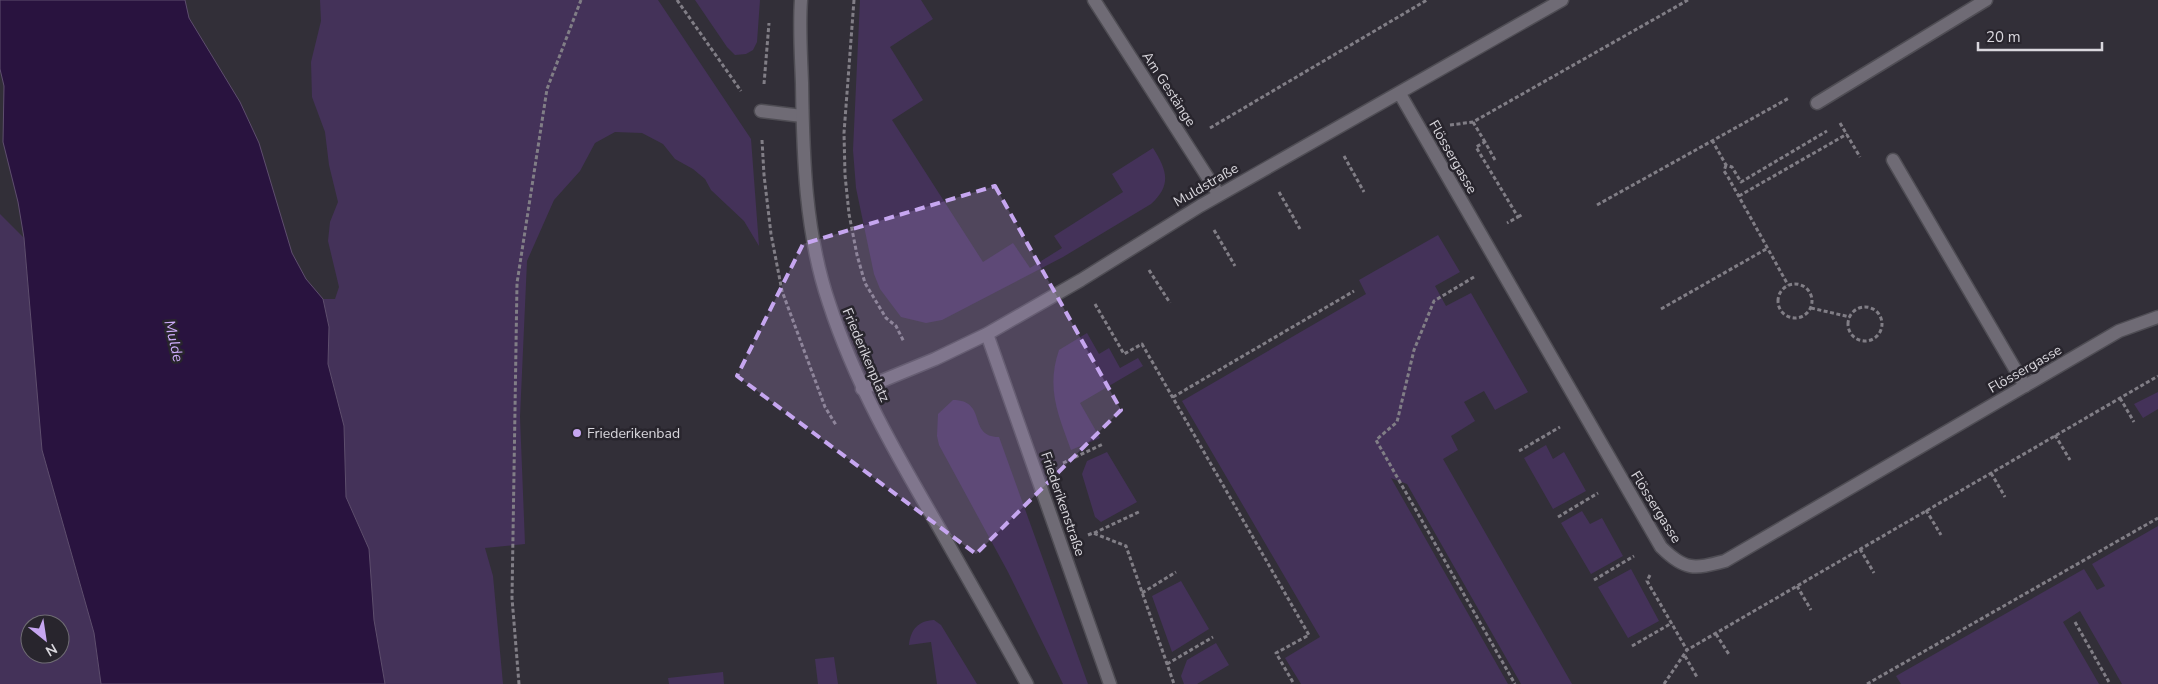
<svg xmlns="http://www.w3.org/2000/svg" width="2158" height="684" font-family="'Nunito Sans',sans-serif">
	<style>
		.green { fill: #443259; fill-rule: evenodd }
		.water { fill: #29133f; stroke: #5e4e6e }
		.lines { fill: none; stroke-linecap: round; stroke-linejoin: round }
		.service-casing { stroke: #4f4d54; stroke-width: 15 }
		.minor-casing { stroke: #4f4d54; stroke-width: 15 }
		.secondary-casing { stroke: #4f4d54; stroke-width: 15 }
		.path { stroke: #817e86; stroke-width: 3; stroke-dasharray: 4 2.5; stroke-linecap: butt }
		.service { stroke: #6f6b75; stroke-width: 12 }
		.minor { stroke: #6f6b75; stroke-width: 12 }
		.secondary { stroke: #6f6b75; stroke-width: 12 }
		.marked { fill: #c6a6f0; fill-opacity: 0.2; stroke: #c6a6f0; stroke-width: 4; stroke-dasharray: 10 6; stroke-linejoin: round }
		.poi-dot { fill: #c6a6f0; stroke: #28252d; stroke-width: 2 }
		.labels { text-anchor: middle; dominant-baseline: central; stroke-width: 5; stroke-linejoin: round; paint-order: stroke }
		.street-label { font-size: 14px; fill: #d9d7dd; stroke: #28252d }
		.poi-label { font-size: 14px; fill: #d9d7dd; stroke: #28252d; text-anchor: start }
		.water-label { font-size: 15px; font-style: italic; fill: #cdacf9; stroke: #28252d }
	</style>
	<rect width="100%" height="100%" fill="#322f38"/>
	<path class="green" d="M320 0H658L751 139 759 246 744 221 711 190 705 179 693 169 675 159 663 144 642 133 615 132 595 143 580 171 554 200 527 261 520 417 525 544 485 548 493 576 503 684H385L374 620 369 549 346 497 344 426 328 364 329 327 323 299H335L339 287 328 241 330 222 338 202 329 165 325 132 312 97 311 62 321 21Z
		M695 0H760L757 42 753 50 746 54 735 55 727 47Z
		M860 0H921L933 19 890 47 923 100 892 120 983 262 1013 243 1030 268 1062 248 1054 236 1123 192 1112 174 1153 148C1167 170 1172 185 1151 204L1063 257 942 320 926 323 901 317 880 289 874 274 856 188 853 150Z
		M0 214 24 238 42 450 94 633 101 684H0ZM30 624H60V654H30Z
		M1438 235 1460 272 1435 286 1446 306 1471 293 1528 392 1495 410 1484 391 1464 402 1475 421 1451 436 1458 450 1443 459 1572 684H1521L1407 484 1391 478 1508 684H1301L1285 658 1320 637 1182 401 1366 294 1359 280Z
		M1087 333 1099 354 1109 348 1120 368 1138 358 1143 366 1080 403 1100 438 1071 450C1058 414 1046 388 1059 350Z
		M2158 392V409L2143 418 2134 404Z
		M953 400C988 400 967 437 999 437L1088 684H1063L1008 572 939 445 937 436 938 414Z
		M1546 445 1553 459 1564 452 1586 491 1553 509 1524 458Z
		M1107 452 1137 502 1101 522 1095 517 1082 474 1087 461Z
		M1582 511 1590 524 1602 518 1623 556 1591 574 1561 523Z
		M2158 526V684H2122L2080 611 2063 622 2099 684H1901L1896 676 2084 569 2097 590 2105 586 2092 564Z
		M1631 569 1659 621 1628 638 1598 587Z
		M1181 581 1209 629 1172 652 1152 596Z
		M934 620 941 625 977 684H937L931 642 909 645C911 629 918 621 934 620Z
		M1216 643 1229 665 1197 684H1184L1181 676 1187 660Z
		M834 657 838 684H818L815 659Z
		M723 672 724 684H669L668 678Z"/>
	<path class="water" d="M0 0H185L189 18 240 102 259 143 292 253 306 279 323 299 329 327 328 364 344 426 346 497 369 549 374 620 385 684H101L94 633 42 450 24 238 18 202 3 142 4 86 0 69Z"/>
	<g class="lines">
		<defs>
			<path id="service" d="M1817 103 1986 0
				M761 111 802 116
				M1893 160 2025 386"/>
			<path id="minor" d="M1094 0 1219 195
				M1400 94 1661 547C1685 571 1694 569 1725 561L2119 331 2158 317
				M987 334 1110 684
				M862 389 935 359 987 334 1081 280 1200 206 1562 0"/>
			<path id="secondary" d="M801 0C799 27 801 55 802 83 803 156 805 233 829 303 855 383 896 454 938 526 968 579 998 631 1027 684"/>
		</defs>
		<use href="#service" class="service-casing"/>
		<use href="#minor" class="minor-casing"/>
		<use href="#secondary" class="secondary-casing"/>
		<path class="path" d="M677 0 741 91
			M854 0 844 133 845 175 849 214 857 255 865 283 886 318 896 326 904 342
			M764 84 769 23
			M1473 122 1485 142
			M1840 123 1860 157
			M1450 125 1473 122 1688 0
			M1210 128 1427 0
			M762 140 764 175 771 234 782 291 825 407 836 425
			M1712 140 1726 165 1732 167 1741 182 1827 131
			M1344 156 1364 192
			M1495 160 1485 142 1476 147 1518 217 1507 223
			M1726 165 1724 171 1728 177 1788 285
			M1279 192 1300 229
			M1739 196 1847 134
			M1597 205 1789 98
			M1518 217 1523 214
			M1214 230 1235 266
			M1149 270 1170 303
			M1474 277 1434 301 1414 350 1397 422 1376 440 1515 684
			M1778 301a17 17 0 1 1 34 0a17 17 0 1 1-34 0Z
			M1095 304 1124 354 1142 344 1309 635 1276 653 1294 684
			M1848 324a17 17 0 1 1 34 0a17 17 0 1 1-34 0Z
			M1811 308 1850 317
			M1661 309 1768 248
			M1173 397 1354 291
			M2120 398 2134 422
			M2055 435 2070 460
			M1519 451 1560 427
			M1063 463 1103 444
			M1991 473 2005 497
			M1926 510 1941 535
			M1558 517 1598 493
			M1094 533 1141 511
			M1088 535 1093 533 1126 546 1174 684
			M1860 549 1874 573
			M1650 575 1647 581 1687 650 2158 376
			M1594 580 1634 556
			M1797 586 1811 610
			M1142 593 1176 572
			M2075 622 2110 684
			M1716 634 1730 656
			M1632 646 1672 623
			M1685 656 1697 677
			M1167 664 1213 637
			M519 684 512 598 517 283 547 89 581 0
			M1664 684 1687 650
			M1867 684 2158 518"/>
		<use href="#service" class="service"/>
		<use href="#minor" class="minor"/>
		<use href="#secondary" class="secondary"/>
	</g>
	<path class="marked" d="M995 186 1121 410 976 554 737 376 803 244Z"/>
	<circle class="poi-dot" cx="577" cy="433" r="5"/>
	<g class="labels">
		<g class="street-label">
			<text transform="translate(1169 89) rotate(57)">Am Gestänge</text>
			<text transform="translate(1453 157) rotate(60)">Flössergasse</text>
			<text transform="translate(1206 185) rotate(-30)">Muldstraße</text>
			<text transform="translate(866 355) rotate(67)">Friederikenplatz</text>
			<text transform="translate(2025 369) rotate(-30)">Flössergasse</text>
			<text transform="translate(1063 504) rotate(71)">Friederikenstraße</text>
			<text transform="translate(1656 507) rotate(58)">Flössergasse</text>
		</g>
		<g class="poi-label">
			<text x="587" y="433">Friederikenbad</text>
		</g>
		<g class="water-label">
			<text transform="translate(174 341) rotate(77)">Mulde</text>
		</g>
	</g>
	<g transform="translate(45 639) rotate(150)"><circle r="24" fill="#28252d" stroke="#6f6c73"/>
	<path d="M0-4L9 19L0 12L-9 19Z" fill="#c6a6f0"/>
	<text y="-8" font-size="14" font-weight="bold" text-anchor="middle" fill="#d9d7dd">N</text>
	</g>
	<path d="M1978 42v8h124v-8" fill="none" stroke="#d9d7dd" stroke-width="2.5"/>
	<text x="1986" y="42" font-size="15" fill="#d9d7dd" stroke="#28252d" stroke-width="4" paint-order="stroke">20 m</text>
</svg>
